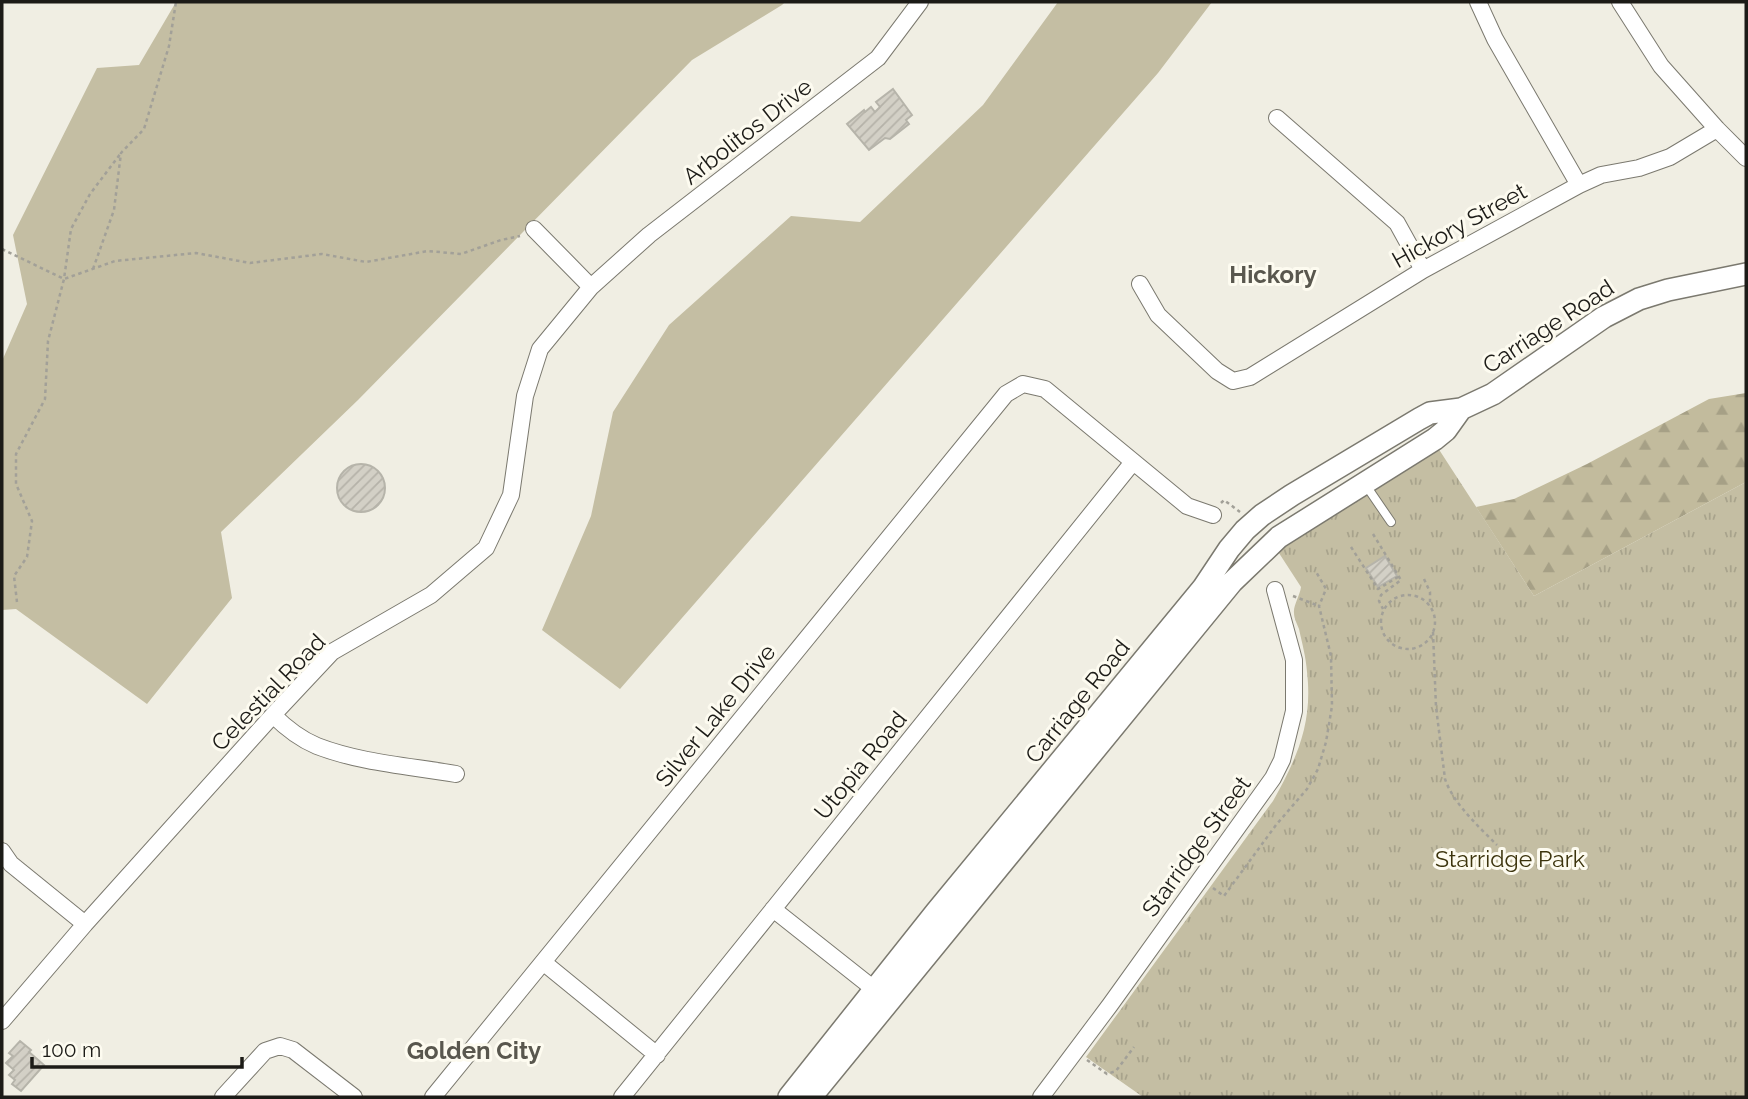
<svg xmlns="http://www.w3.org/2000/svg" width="1748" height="1099" font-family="Raleway,sans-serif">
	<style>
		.green { fill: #c4bea3 }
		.forest { fill: url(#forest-firs) }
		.park { fill: url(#park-tufts) }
		.building { fill: url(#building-hatch); stroke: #b6b4aa; stroke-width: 2 }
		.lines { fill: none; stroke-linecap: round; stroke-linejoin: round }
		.service-casing { stroke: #7b796f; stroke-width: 10 }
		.minor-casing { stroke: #7b796f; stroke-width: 18 }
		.tertiary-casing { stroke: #7b796f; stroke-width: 24 }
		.path { stroke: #a2a098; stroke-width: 2.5; stroke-dasharray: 3.5 3.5; stroke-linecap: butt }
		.service { stroke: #fff; stroke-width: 8 }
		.minor { stroke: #fff; stroke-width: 16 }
		.tertiary { stroke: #fff; stroke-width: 21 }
		.labels { text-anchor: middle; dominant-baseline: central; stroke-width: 6; stroke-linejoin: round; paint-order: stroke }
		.street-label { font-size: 23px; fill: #1c1b17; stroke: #fdfbf0 }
		.park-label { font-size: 23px; fill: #3c340d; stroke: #fdfbf0 }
		.neighbourhood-label { font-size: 24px; font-weight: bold; fill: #59574e; stroke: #fdfbf0 }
	</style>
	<defs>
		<pattern id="forest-firs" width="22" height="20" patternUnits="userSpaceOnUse" patternTransform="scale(1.75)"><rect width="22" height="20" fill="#c2bb9d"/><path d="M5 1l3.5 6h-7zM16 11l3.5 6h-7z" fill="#a6a086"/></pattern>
		<pattern id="park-tufts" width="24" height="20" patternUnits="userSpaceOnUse" patternTransform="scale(1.75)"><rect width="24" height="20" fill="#c4bea3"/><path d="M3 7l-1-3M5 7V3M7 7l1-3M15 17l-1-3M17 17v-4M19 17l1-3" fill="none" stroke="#a8a38c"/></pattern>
		<pattern id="building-hatch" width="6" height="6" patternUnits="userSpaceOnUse" patternTransform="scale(1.75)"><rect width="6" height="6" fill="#d3d0c6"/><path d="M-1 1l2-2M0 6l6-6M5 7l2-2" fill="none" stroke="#b5b2a9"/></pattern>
	</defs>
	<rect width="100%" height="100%" fill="#f0eee3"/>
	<path class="green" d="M176 2H785L782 5 692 60 358 400 221 532 232 598 147 704 16 609 2 610V361L27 304 13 235 97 68 139 65Z
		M1058 2H1212L1158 73 620 689 542 630 591 516 613 412 669 325 791 216 860 222 983 105Z"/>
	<path class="forest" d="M1746 393V482L1534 596 1476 507 1514 499 1587 464 1709 399Z"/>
	<path class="park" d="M1438 448 1534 596 1746 482V1097H1143L1086 1057 1273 801C1297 758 1313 723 1307 672 1306 657 1302 643 1299 629 1297 624 1294 618 1294 613 1293 606 1300 595 1301 587L1277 550Z"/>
	<path class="building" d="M893 89 912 115 906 120 909 124 890 139 885 138 869 150 847 124 864 110 865 112 871 107 875 112 880 107 876 102Z
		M337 488a24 24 0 1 1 48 0a24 24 0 1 1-48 0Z
		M1385 556 1397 576 1378 587 1366 568Z
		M20 1041 31 1050 29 1052 44 1065 21 1091 12 1084 15 1080 9 1075 14 1070 6 1063 13 1056 9 1053Z"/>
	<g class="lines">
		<defs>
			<path id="service" d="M1365 484 1391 522"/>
			<path id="minor" d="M1478 2 1495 39 1579 185
				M1620 2 1661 66 1717 129 1746 158
				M1277 118 1397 223 1423 270
				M534 229 591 287
				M1140 284 1158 315 1217 371 1233 381 1250 377 1423 270 1579 185 1601 175 1639 168 1670 157 1717 129
				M273 715C285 727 300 739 317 746 361 763 410 766 456 774
				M2 851 11 864 85 924
				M773 909 874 989
				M543 962 657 1055
				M2 1021 85 924 273 715 332 652 431 595 486 548 511 495 525 396 540 349 591 287 649 235 878 58 920 2
				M223 1097 265 1051 280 1046 293 1050 354 1097
				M433 1097 1006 394 1023 384 1045 389 1187 506 1213 515
				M622 1097 1133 462
				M1041 1097 1110 1005 1273 778 1282 760 1294 711V660L1275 590"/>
			<path id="tertiary" d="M789 1097 936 912 1203 588 1229 549 1245 530 1262 515 1292 495 1419 419 1430 413 1461 409 1493 394 1604 317 1639 299 1668 290 1746 274
				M811 1097 1232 582 1279 537 1435 439 1446 430 1461 409"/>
		</defs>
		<use href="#service" class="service-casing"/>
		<use href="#minor" class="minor-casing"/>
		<use href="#tertiary" class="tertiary-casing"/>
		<path class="path" d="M2 249 64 279 115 261 196 253 250 263 322 254 366 262 428 251 461 254 501 240 520 236
			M93 269 114 210 121 153 144 129 169 46 176 2
			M1221 503 1224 500 1240 512
			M1373 534 1401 580 1381 595 1379 601 1383 609
			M1351 547 1378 589 1398 577
			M1424 579 1430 592V606
			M1381 622a27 27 0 1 1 54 0a27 27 0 1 1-54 0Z
			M1293 596 1319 606
			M17 602 14 576 27 557 32 521 16 484V454L45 399 48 341 64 279 71 229 90 194 121 153
			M1433 632 1436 707 1445 779C1453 803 1479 827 1497 845
			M1213 888 1224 896 1276 825 1307 789 1318 769 1326 742 1332 706 1331 656 1319 606 1326 589 1315 570
			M1087 1060 1107 1074 1116 1071 1134 1047"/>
		<use href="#service" class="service"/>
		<use href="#minor" class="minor"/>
		<use href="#tertiary" class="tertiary"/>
	</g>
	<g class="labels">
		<g class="street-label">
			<text transform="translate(747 131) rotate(-38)">Arbolitos Drive</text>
			<text transform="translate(1459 225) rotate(-29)">Hickory Street</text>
			<text transform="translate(1548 326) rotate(-33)">Carriage Road</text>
			<text transform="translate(268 692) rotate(-46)">Celestial Road</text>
			<text transform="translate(1077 701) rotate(-51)">Carriage Road</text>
			<text transform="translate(715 715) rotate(-51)">Silver Lake Drive</text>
			<text transform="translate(860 765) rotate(-51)">Utopia Road</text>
			<text transform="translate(1196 846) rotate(-54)">Starridge Street</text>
		</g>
		<g class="park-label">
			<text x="1510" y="858">Starridge Park</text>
		</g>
		<g class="neighbourhood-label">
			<text x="1273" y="274">Hickory</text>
			<text x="474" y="1050">Golden City</text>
		</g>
	</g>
	<rect width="1748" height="1099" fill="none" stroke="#1c1b17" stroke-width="7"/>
	<path d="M32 1057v10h210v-10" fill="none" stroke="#1c1b17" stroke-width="3.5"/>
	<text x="42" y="1057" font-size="21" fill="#1c1b17" stroke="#fdfbf0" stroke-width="5" paint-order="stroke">100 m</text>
</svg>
